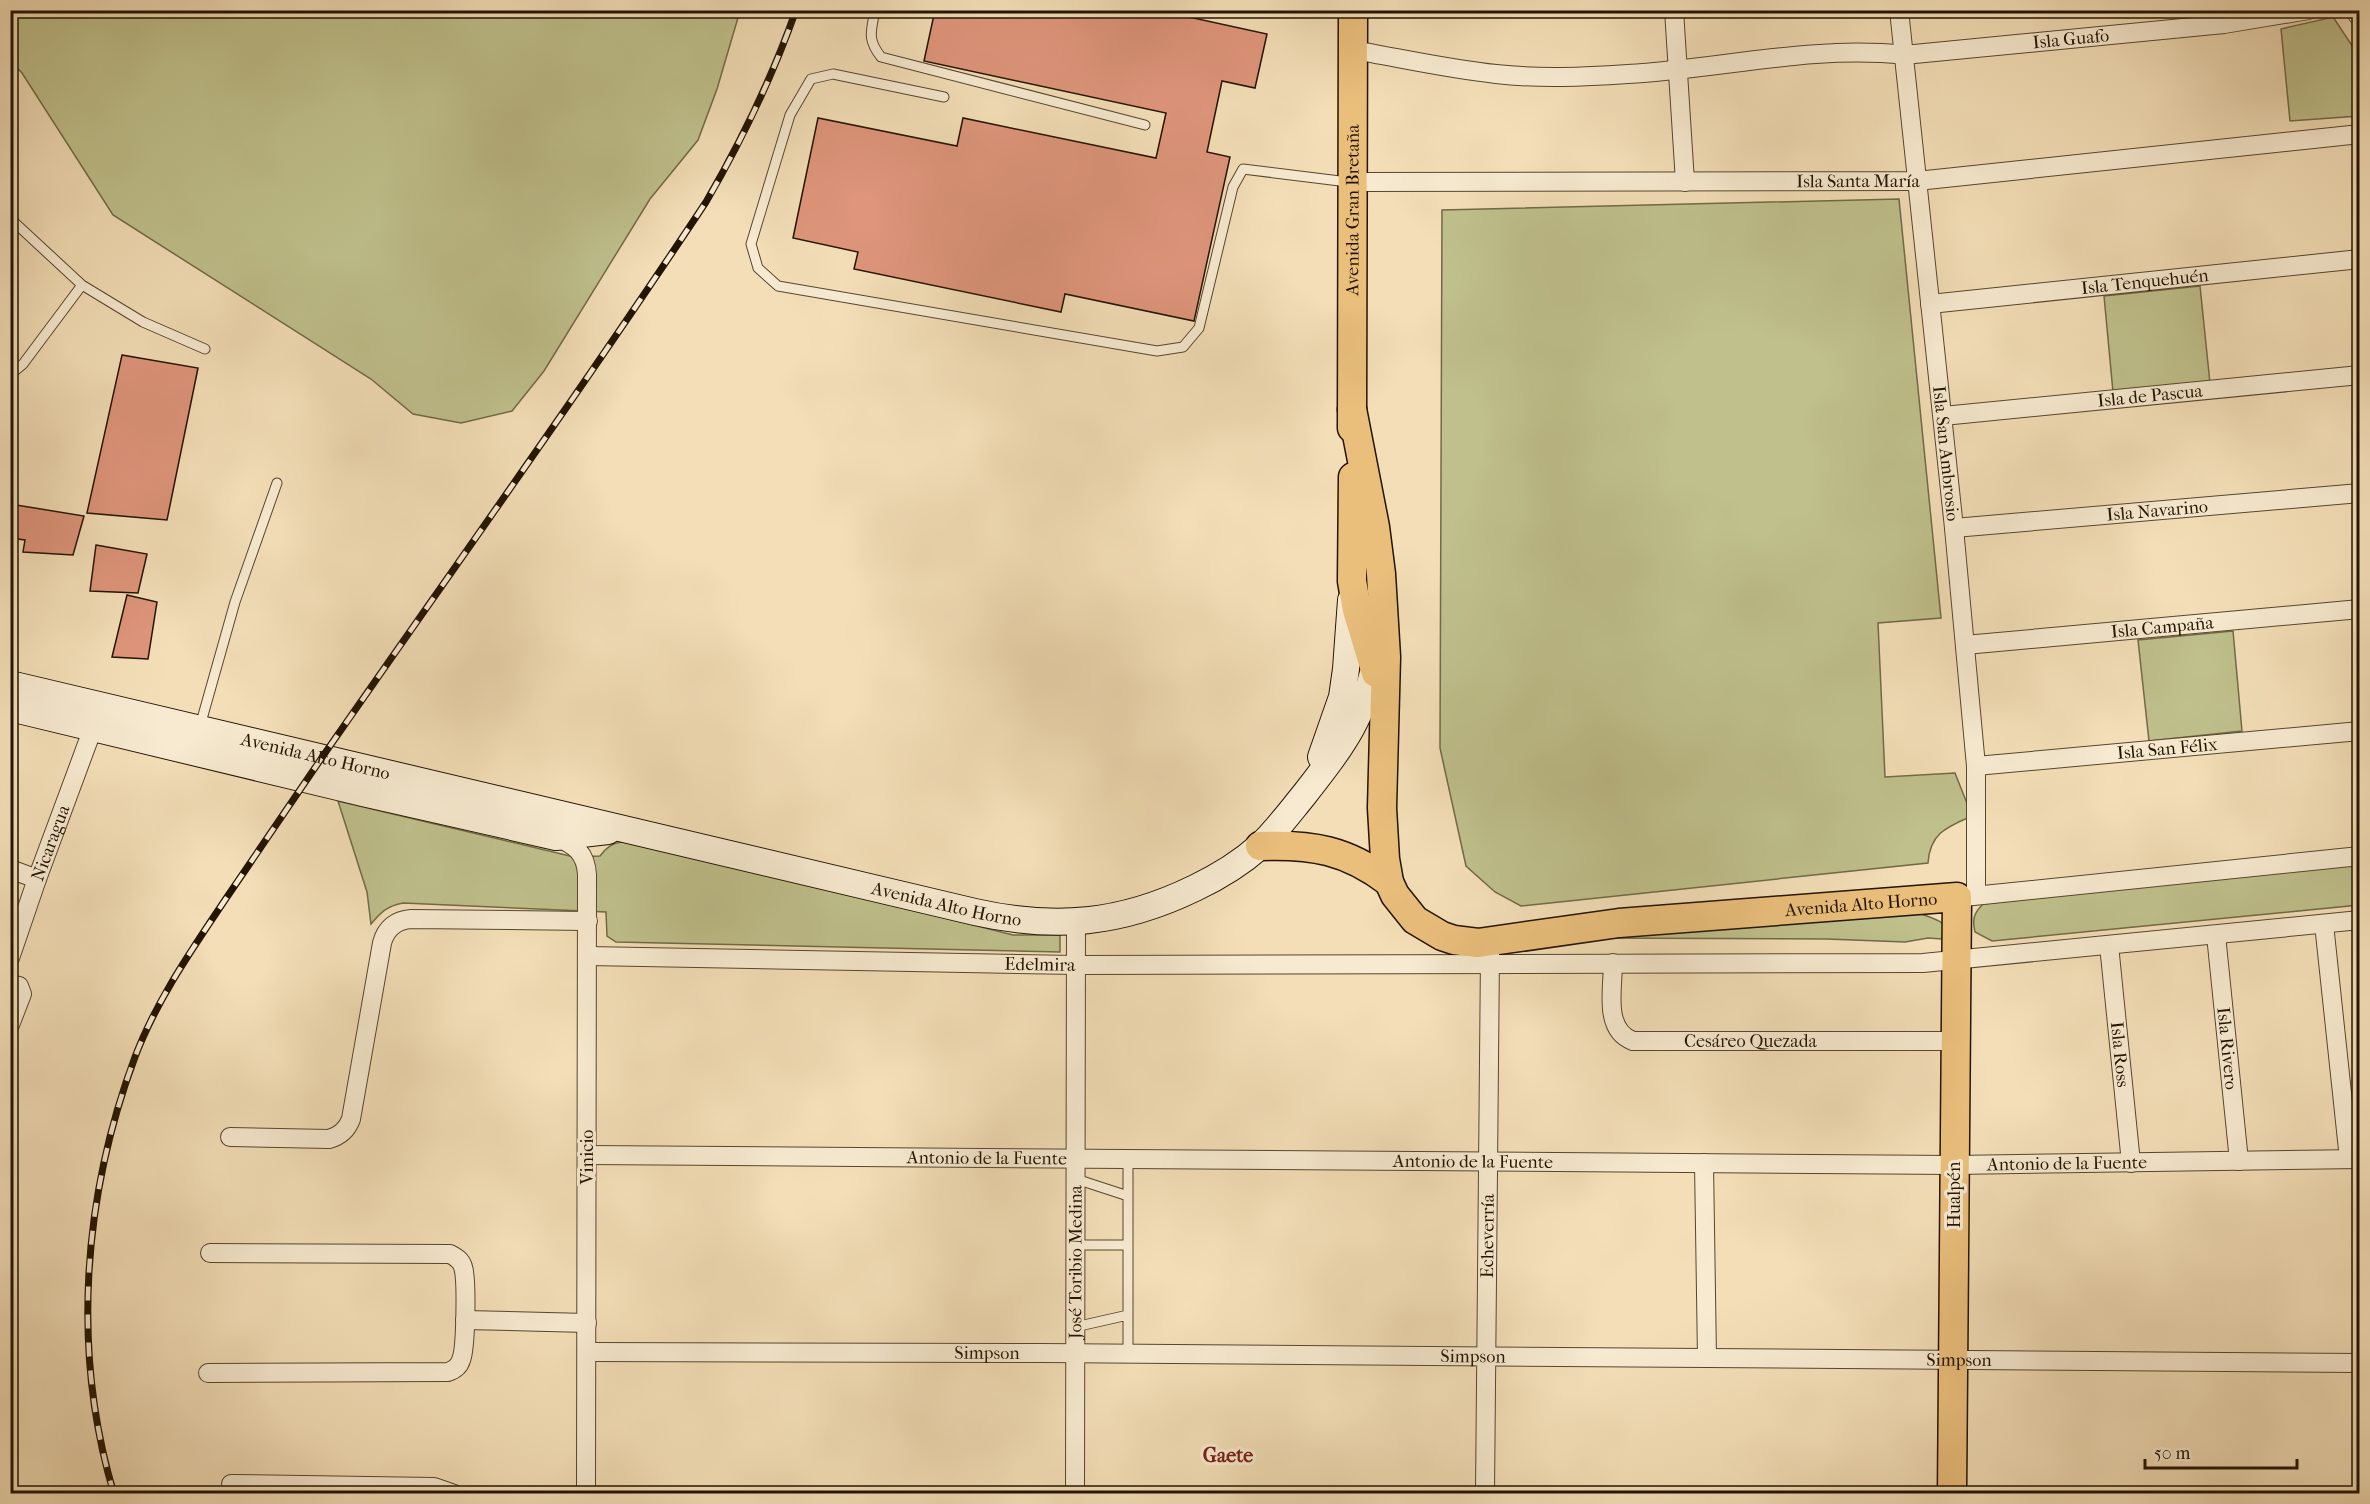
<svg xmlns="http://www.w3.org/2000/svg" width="2370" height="1504" font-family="'IM FELL French Canon',serif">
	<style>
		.green { fill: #bfc08c; stroke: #716a46; stroke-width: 1.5 }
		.building { fill: #de957b; stroke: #231301; stroke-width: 1.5 }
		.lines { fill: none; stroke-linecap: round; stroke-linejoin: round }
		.lane-casing { stroke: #57462e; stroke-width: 11 }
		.street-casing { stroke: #57462e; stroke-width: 20 }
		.secondary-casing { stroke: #231301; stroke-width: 28 }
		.primary-casing { stroke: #231301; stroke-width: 31 }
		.lane { stroke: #f7ead0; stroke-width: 9 }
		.street { stroke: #f7ead0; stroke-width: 18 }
		.secondary { stroke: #f7ead0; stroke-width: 26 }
		.primary { stroke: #eabf7c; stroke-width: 28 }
		.rail-casing { stroke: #231301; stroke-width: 7 }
		.rail { stroke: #f7ead0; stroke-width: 4.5; stroke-dasharray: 14; stroke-linecap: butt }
		.labels { text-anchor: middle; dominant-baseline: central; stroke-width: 6; stroke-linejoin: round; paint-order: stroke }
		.street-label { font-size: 18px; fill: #231301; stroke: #f7ead0 }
		.neighbourhood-label { font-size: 20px; font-weight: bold; fill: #7a1f14; stroke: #f7ead0 }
	</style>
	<rect width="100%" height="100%" fill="#f3deb7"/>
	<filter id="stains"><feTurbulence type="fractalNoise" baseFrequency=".00333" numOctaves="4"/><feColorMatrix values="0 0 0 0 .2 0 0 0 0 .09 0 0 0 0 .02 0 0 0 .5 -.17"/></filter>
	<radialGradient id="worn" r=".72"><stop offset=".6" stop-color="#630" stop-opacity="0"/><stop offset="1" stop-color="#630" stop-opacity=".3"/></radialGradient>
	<path class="green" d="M11 10H740V11L717 89 698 140 650 199 544 371 512 411 461 423 413 414 371 379 113 215 22 73 11 61Z
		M2333 17 2359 56V116L2290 121 2281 29Z
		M1899 199 1941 618 1878 623 1885 777 1955 773 1972 816C1947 827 1930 833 1928 863L1521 906 1495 892 1466 866 1440 748 1442 210Z
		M2200 286 2210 383 2113 392 2104 296Z
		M2233 631 2242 731 2149 741 2138 640Z
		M338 801 574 857 600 856C614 836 630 842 651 845L1013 935H1060V952L616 942 607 936 606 912 403 903C387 906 381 912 371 924L367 892Z
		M2359 863V905L1992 941 1975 932C1972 919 1974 913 1983 904Z
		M1911 911C1930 917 1946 919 1955 940L1928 938 1905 942 1827 939 1587 938Z"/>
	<path class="building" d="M935 10H1167L1166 12 1267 34 1255 88 1222 81 1207 152 1230 157 1194 321 1065 294 1061 312 854 269 858 252 793 238 818 118 957 146 963 118 1156 158 1166 113 924 61Z
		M122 355 198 368 167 520 87 513Z
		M10 504 84 516 73 555 23 552 25 540 10 538Z
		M96 545 147 554 138 593 90 591Z
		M127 595 157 602 148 659 112 657Z"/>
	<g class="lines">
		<defs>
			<path id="lane" d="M875 10C871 32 867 39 881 57L1145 125
				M944 97 833 74 811 79 790 115 751 244 758 268 778 286 1157 351 1183 347 1199 328 1233 187 1243 169 1348 182
				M10 216 14 222 82 285 143 322 205 349
				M10 375 23 364 82 285
				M200 726 235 602 277 483
				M1076 1179 1128 1196
				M1075 1245H1128
				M1075 1327 1128 1315
				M1128 1354V1159"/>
			<g id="street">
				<path d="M1674 10 1685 182"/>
				<path id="s1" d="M1899 10 1954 528 1976 766V895"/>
				<path d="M2354 10 2360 18"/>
				<path id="s2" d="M1353 50C1400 58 1448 69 1496 74 1540 79 1584 77 1628 74 1720 69 1812 45 1904 55L2224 24 2309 10"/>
				<path id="s3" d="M1352 182 1917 181 2360 134"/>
				<path id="s4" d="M1930 304 2360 259"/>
				<path id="s5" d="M1943 416 2360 375"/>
				<path id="s6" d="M1954 528 2360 493"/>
				<path id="s7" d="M1965 645 2360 609"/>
				<path id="s8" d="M1976 766 2360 731"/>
				<path d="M556 837C575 845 586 853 587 875L586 1494"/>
				<path d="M10 869 37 879"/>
				<path d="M1964 897 2360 856"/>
				<path d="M2324 924 2349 1159"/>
				<path id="s9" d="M2216 935 2239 1161"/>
				<path id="s10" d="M2109 945 2131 1163"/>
				<path id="s11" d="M588 956 1076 965 1923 963 2360 920"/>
				<path id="s12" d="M10 958 37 879 93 728"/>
				<path id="s13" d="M1613 963C1613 988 1603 1030 1633 1041H1955"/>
				<path d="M10 984 19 986 22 994 10 1025"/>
				<path d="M230 1137 329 1139C340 1136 347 1130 351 1119L382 943C386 928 396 920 411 919L588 921"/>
				<path id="s14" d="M587 1155 1955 1165 2360 1159"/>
				<path d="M1704 1163 1707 1358"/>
				<path d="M465 1320 587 1323"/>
				<path id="s15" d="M587 1352 1042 1353 2360 1363"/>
				<path d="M208 1373 448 1372C454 1370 459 1367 461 1360 466 1349 467 1279 463 1267 461 1260 456 1257 450 1254L210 1253"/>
				<path d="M231 1484 434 1487 454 1494"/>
				<path id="s16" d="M1075 1494 1076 922"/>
				<path id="s17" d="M1485 1494 1490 953"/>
			</g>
			<g id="secondary">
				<path id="s18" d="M10 684 975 912C1055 930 1121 924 1195 888 1218 877 1241 863 1260 846 1276 831 1290 812 1304 795 1344 744 1365 716 1378 652"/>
				<path d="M10 708 363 793 556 837 608 831"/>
				<path d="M1321 757 1342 697 1346 669 1351 600"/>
			</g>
			<g id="primary">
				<path id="s19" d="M1352 409 1375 527 1381 574 1386 657 1382 808 1385 859 1389 882 1395 895 1415 920 1442 936 1454 940 1478 943 1619 923 1957 897 1952 1494"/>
				<path id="s20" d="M1352 428 1353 10"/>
				<path d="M1353 477 1352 581 1357 610 1376 673"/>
				<path d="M1260 846C1312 844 1347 850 1389 882"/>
			</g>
		</defs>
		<use href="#lane" class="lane-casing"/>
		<use href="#street" class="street-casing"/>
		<use href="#secondary" class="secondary-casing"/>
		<use href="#primary" class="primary-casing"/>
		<use href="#lane" class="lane"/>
		<use href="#street" class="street"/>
		<use href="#secondary" class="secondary"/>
		<use href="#primary" class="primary"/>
		<defs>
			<path id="rail" d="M114 1494C71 1351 83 1196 135 1057 157 999 193 948 227 897 259 850 291 803 323 756 451 572 582 389 706 202 742 140 772 78 796 10"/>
		</defs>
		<use href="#rail" class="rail-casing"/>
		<use href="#rail" class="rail"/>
	</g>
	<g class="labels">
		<g class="street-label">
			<text stroke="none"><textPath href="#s2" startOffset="722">Isla Guafo</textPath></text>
			<text stroke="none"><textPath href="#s3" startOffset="506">Isla Santa María</textPath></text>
			<text stroke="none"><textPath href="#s20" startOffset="218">Avenida Gran Bretaña</textPath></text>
			<text stroke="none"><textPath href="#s4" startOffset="216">Isla Tenquehuén</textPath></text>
			<text stroke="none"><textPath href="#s5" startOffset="208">Isla de Pascua</textPath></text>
			<text stroke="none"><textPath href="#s1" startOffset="446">Isla San Ambrosio</textPath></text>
			<text stroke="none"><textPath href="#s6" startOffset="204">Isla Navarino</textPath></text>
			<text stroke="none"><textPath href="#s7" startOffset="198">Isla Campaña</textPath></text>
			<text stroke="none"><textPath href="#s8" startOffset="192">Isla San Félix</textPath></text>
			<text stroke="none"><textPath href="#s18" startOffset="314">Avenida Alto Horno</textPath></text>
			<text stroke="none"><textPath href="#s12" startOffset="122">Nicaragua</textPath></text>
			<text stroke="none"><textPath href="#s18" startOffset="962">Avenida Alto Horno</textPath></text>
			<text stroke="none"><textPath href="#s19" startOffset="976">Avenida Alto Horno</textPath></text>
			<text stroke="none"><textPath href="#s11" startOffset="452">Edelmira</textPath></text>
			<text stroke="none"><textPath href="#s13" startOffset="204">Cesáreo Quezada</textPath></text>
			<text stroke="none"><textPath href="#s9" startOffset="114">Isla Rivero</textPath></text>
			<text stroke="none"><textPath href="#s10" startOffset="110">Isla Ross</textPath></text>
			<text transform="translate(587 1157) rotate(-90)">Vinicio</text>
			<text stroke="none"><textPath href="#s14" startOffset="400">Antonio de la Fuente</textPath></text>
			<text stroke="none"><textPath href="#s14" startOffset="886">Antonio de la Fuente</textPath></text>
			<text stroke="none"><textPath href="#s14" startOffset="1480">Antonio de la Fuente</textPath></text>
			<text transform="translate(1954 1195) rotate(-90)">Hualpén</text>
			<text stroke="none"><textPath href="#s17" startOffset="258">Echeverría</textPath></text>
			<text stroke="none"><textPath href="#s16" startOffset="232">José Toribio Medina</textPath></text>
			<text stroke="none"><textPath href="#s15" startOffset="400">Simpson</textPath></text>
			<text stroke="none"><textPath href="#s15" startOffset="886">Simpson</textPath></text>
			<text stroke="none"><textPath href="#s15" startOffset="1372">Simpson</textPath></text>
		</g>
		<g class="neighbourhood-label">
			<text x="1228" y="1455">Gaete</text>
		</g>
	</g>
	<rect width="2370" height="1504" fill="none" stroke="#f3deb7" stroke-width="36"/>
	<rect x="12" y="12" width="2346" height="1480" fill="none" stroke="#231301" stroke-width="3"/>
	<rect x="18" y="18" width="2334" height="1468" fill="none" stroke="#231301" stroke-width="1.5"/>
	<path d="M2145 1459v9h152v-9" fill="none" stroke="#231301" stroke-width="3"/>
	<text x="2154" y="1459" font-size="18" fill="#231301" stroke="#f7ead0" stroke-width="4.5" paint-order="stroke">50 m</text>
	<rect width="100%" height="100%" filter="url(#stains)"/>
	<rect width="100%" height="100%" fill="url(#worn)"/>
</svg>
